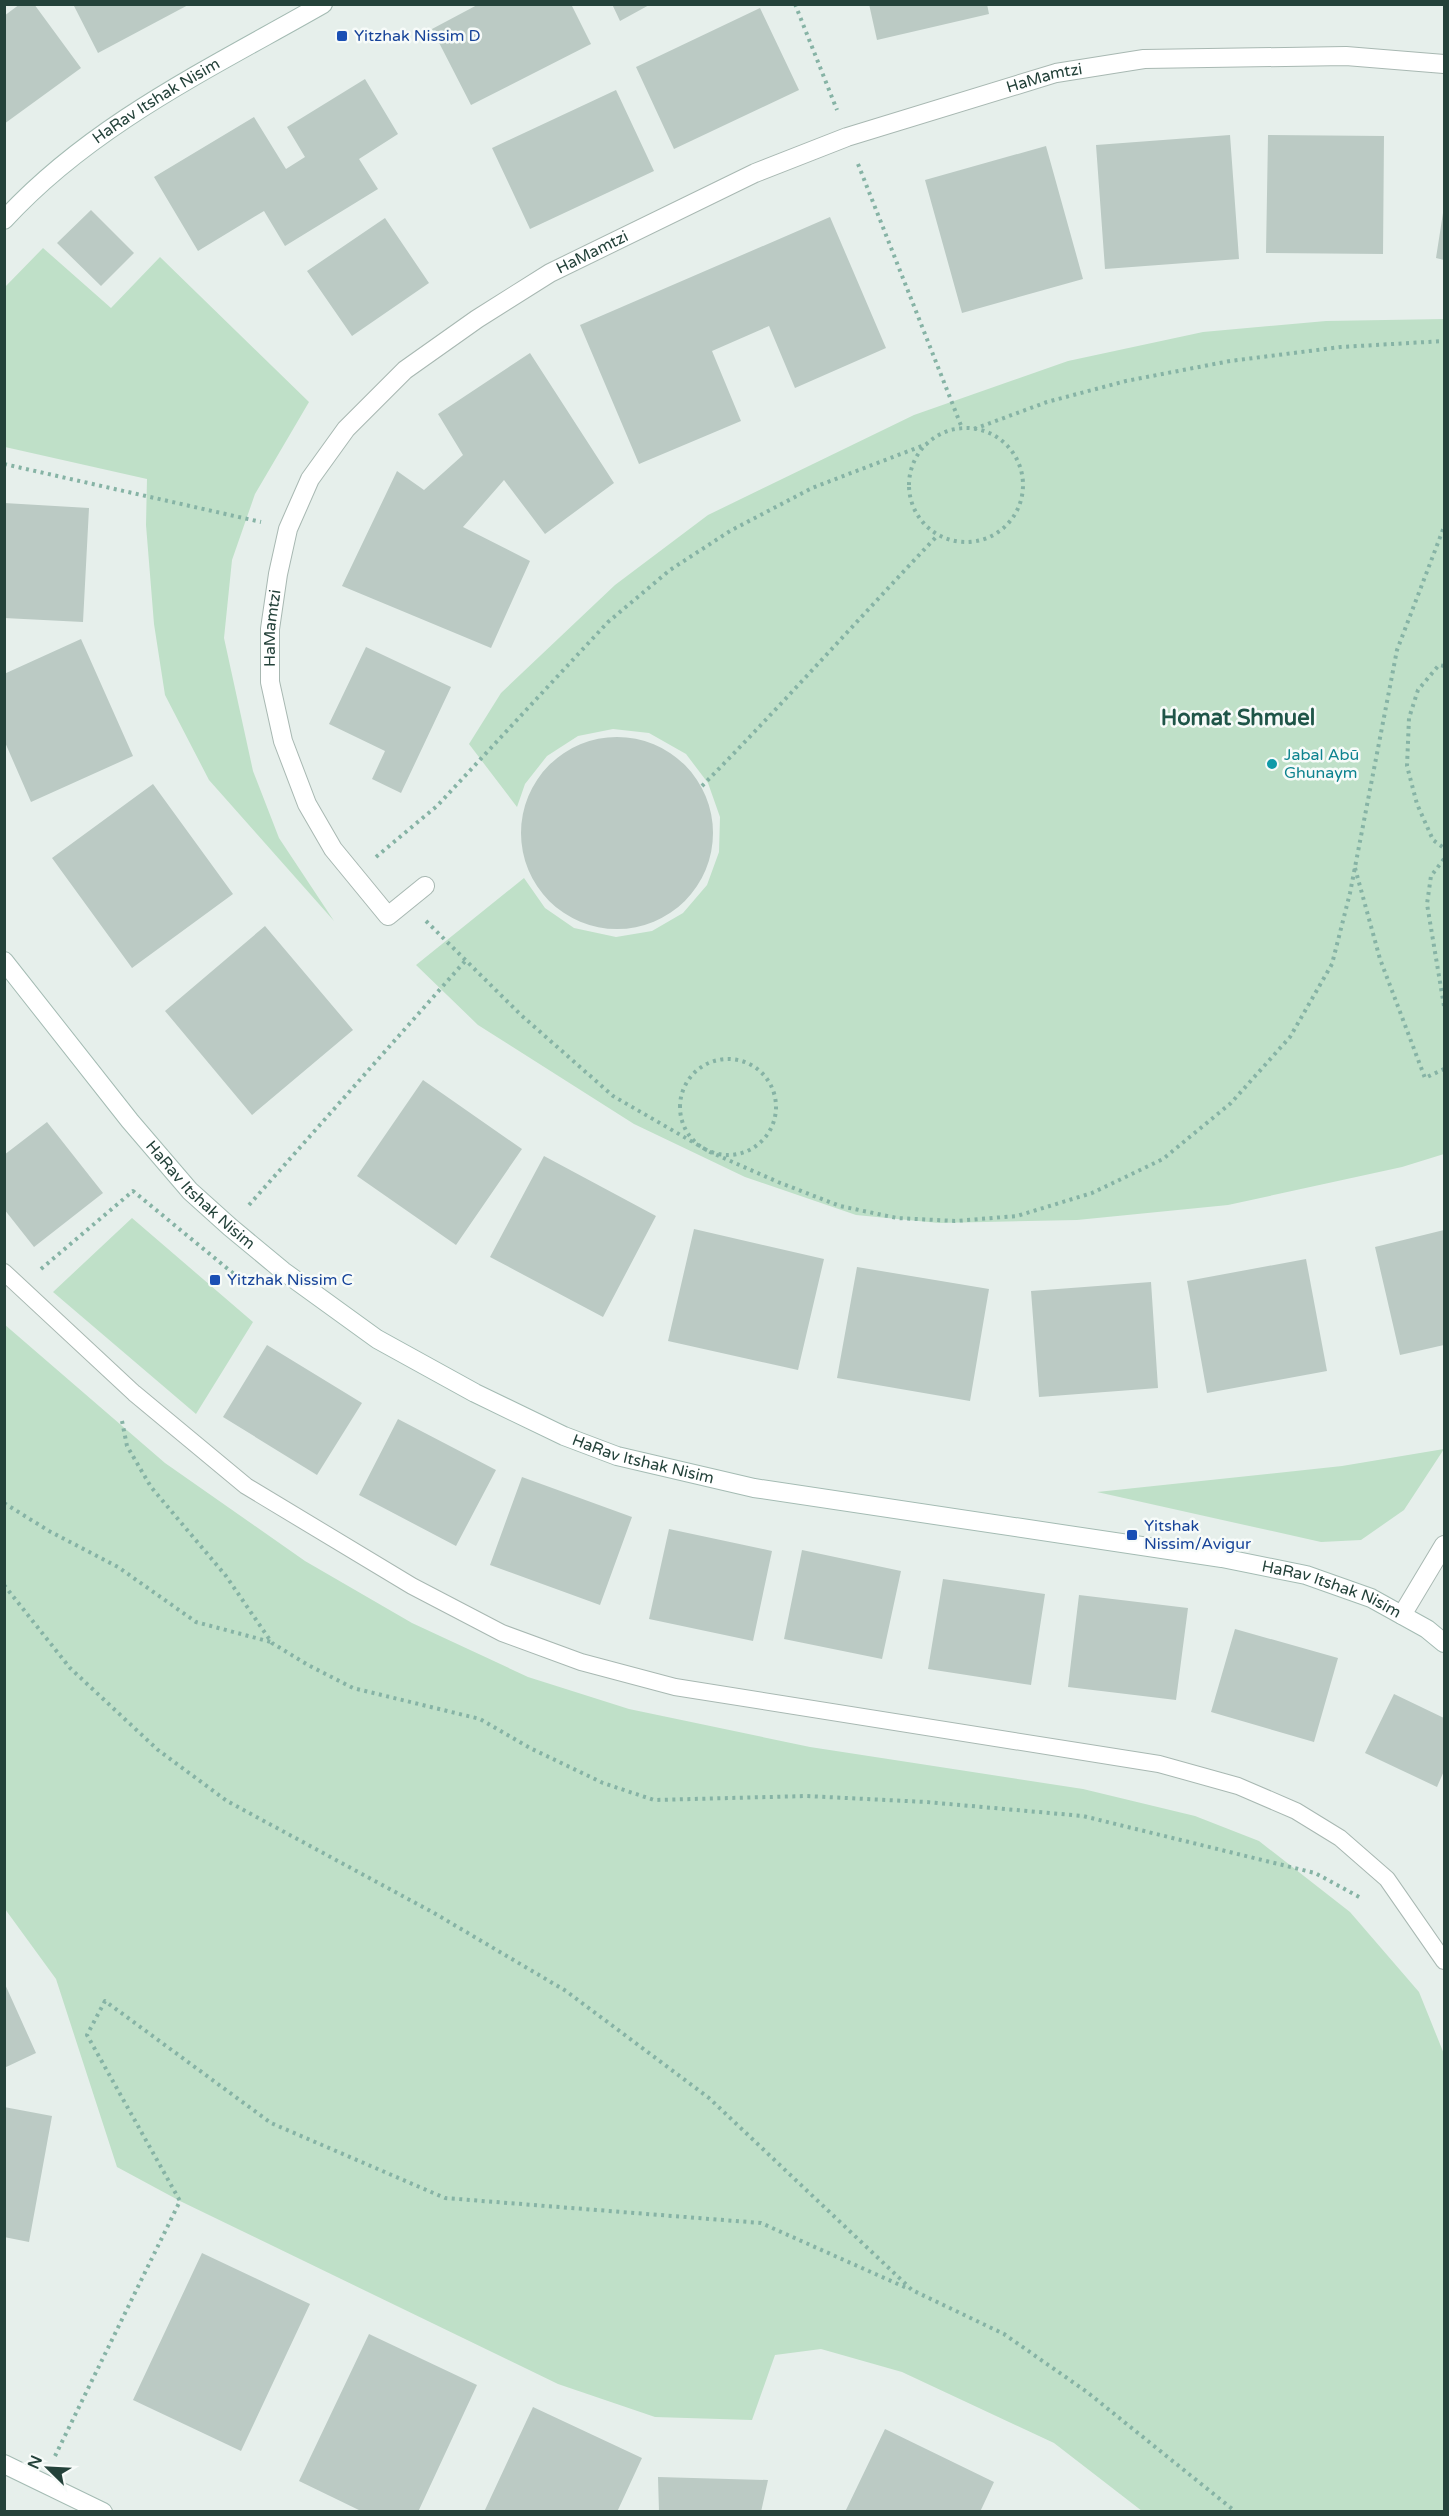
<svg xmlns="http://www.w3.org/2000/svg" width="1449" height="2516" font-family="'Varela Round',sans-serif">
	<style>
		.green { fill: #bfe0c8 }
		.building { fill: #bbcac4 }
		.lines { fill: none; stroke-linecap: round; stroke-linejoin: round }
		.lane-casing { stroke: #a8b8b2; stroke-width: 18 }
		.street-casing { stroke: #a8b8b2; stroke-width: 20 }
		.secondary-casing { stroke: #a4bbb3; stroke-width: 20 }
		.path { stroke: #86b3a5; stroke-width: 4; stroke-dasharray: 3 4.5; stroke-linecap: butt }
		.lane { stroke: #fff; stroke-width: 16 }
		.street { stroke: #fff; stroke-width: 18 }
		.secondary { stroke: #fff; stroke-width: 18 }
		.transit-dot { fill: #1a4fb4; stroke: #f7fbf9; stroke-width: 2 }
		.culture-dot { fill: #0f9aa8; stroke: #f7fbf9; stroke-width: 2 }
		.labels { text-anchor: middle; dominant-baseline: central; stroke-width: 5; stroke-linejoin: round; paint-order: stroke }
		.transit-label { font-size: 16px; fill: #164399; stroke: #f7fbf9; text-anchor: start }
		.street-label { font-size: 16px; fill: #24423a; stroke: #f7fbf9 }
		.culture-label { font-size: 16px; fill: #0d838f; stroke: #f7fbf9; text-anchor: start }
		.district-label { font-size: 22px; font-weight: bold; fill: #1f5548; stroke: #f7fbf9 }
	</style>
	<rect width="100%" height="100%" fill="#e6efeb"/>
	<path class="green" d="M43 248 111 308 160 257 309 402 255 494 232 560 224 638 253 771 279 838 334 921 209 780 165 695 154 624 146 525 147 479 5 447V287Z
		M1444 319V1154L1402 1167 1228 1205 1077 1220 939 1223 856 1215 745 1177 634 1124 478 1025 416 965 524 878 545 908 574 928 616 937 652 931 683 913 707 885 719 852 720 817 708 783 686 754 649 733 613 729 578 736 547 756 525 784 517 807 469 744 501 693 615 585 708 515 914 415 1068 361 1203 332 1326 321Z
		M132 1218 253 1322 196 1414 53 1292Z
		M4 1324 165 1463 305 1561 412 1623 528 1677 629 1709 810 1747 1083 1789 1195 1816 1259 1841 1350 1912 1419 1992 1444 2054V2511H1142L1054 2443 902 2372 821 2349 775 2355 752 2420 655 2417 558 2384 180 2201 117 2167 56 1979 5 1909Z
		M1444 1449 1404 1510 1361 1540 1321 1542 1097 1492 1342 1466Z"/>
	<path class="building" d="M20 4H34L81 68 4 124V16Z
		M73 4H190L98 53Z
		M479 4H571L591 44 471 105 432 29Z
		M612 4H651L620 21Z
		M869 4H987L989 14 877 40Z
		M760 8 799 90 674 149 636 67Z
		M365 79 398 134 359 159 378 189 285 246 264 211 198 251 154 177 254 117 286 169 305 157 287 127Z
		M616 90 654 171 530 229 492 148Z
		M1230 135 1239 259 1105 269 1096 145Z
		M1268 135 1384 136 1383 254 1266 253Z
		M1046 146 1083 279 962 313 925 180Z
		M91 210 134 253 101 286 57 243Z
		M1443 213H1444V260L1436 258Z
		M830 217 886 348 795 388 769 326 712 351 741 421 639 464 580 325Z
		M385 218 429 283 352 336 307 271Z
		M530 353 614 483 545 534 504 480 463 527 530 561 491 648 342 586 397 471 424 490 463 455 438 414Z
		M4 503 89 508 83 622 4 618Z
		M81 639 133 756 31 802 4 740V674Z
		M366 647 451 687 401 793 372 779 385 751 329 724Z
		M521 833a96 96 0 1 1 192 0a96 96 0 1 1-192 0Z
		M153 784 233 894 132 968 52 858Z
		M265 926 353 1030 252 1115 165 1011Z
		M423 1080 522 1149 456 1245 357 1176Z
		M47 1122 103 1193 34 1247 4 1209V1155Z
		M544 1156 656 1216 603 1317 490 1257Z
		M694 1229 824 1259 798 1370 668 1341Z
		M1444 1230V1345L1400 1355 1375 1247Z
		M1306 1259 1327 1371 1207 1393 1187 1281Z
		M857 1267 989 1289 970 1401 837 1378Z
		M1151 1282 1158 1388 1039 1397 1031 1291Z
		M267 1345 362 1403 317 1475 223 1417Z
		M398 1419 496 1470 456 1546 359 1495Z
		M522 1477 632 1517 600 1605 490 1565Z
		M669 1529 772 1551 753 1641 649 1619Z
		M802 1550 901 1571 882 1659 784 1639Z
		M943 1579 1045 1594 1031 1685 928 1669Z
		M1079 1595 1188 1608 1176 1700 1068 1687Z
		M1235 1629 1338 1658 1314 1742 1211 1712Z
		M1394 1694 1444 1718V1771L1437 1787 1365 1753Z
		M4 1982 36 2053 4 2068Z
		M4 2107 52 2116 29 2242 4 2237Z
		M202 2253 310 2304 241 2451 133 2400Z
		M369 2334 477 2385 418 2512H363L299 2481Z
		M533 2407 642 2458 617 2512H484Z
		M885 2429 994 2482 980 2512H845Z
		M658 2477 768 2480 761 2512H659Z"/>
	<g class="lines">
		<defs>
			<path id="lane" d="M4 1272 134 1393 246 1486 412 1586 502 1633 581 1662 675 1687 1159 1764 1238 1786 1296 1811 1340 1838 1387 1879 1444 1961"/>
			<g id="street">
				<path id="s1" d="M425 886 388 916 333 849 307 804 283 741 270 682V629L278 574 288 529 310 479 346 429 405 370 477 319 550 273 755 173 847 137 1056 73 1144 59 1346 56 1444 64"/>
				<path d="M1402 1615 1444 1545"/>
			</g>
			<g id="secondary">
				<path id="s2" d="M4 220C92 124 211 68 323 4"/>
				<path id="s3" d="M4 961 130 1121 190 1191 230 1227 283 1271 377 1339 475 1393 564 1436 617 1456 754 1488 1222 1558 1306 1575 1371 1598 1427 1629 1444 1643"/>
				<path d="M4 2464 103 2512"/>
			</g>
		</defs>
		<use href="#lane" class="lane-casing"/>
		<use href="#street" class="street-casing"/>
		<use href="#secondary" class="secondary-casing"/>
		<path class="path" d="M795 4 837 110
			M858 164 962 428
			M909 485a57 57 0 1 1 114 0a57 57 0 1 1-114 0Z
			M974 429 1047 402 1126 381 1230 361 1341 347 1444 341
			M4 464 261 522
			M1444 666 1439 665 1418 690 1409 718 1407 766 1417 804 1433 840 1444 848
			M702 786C783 704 859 618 938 535
			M376 857 437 806 608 622 670 570 730 531 812 488 927 444
			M1444 859 1431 876 1427 904 1444 1006
			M1355 868 1380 959 1425 1078 1444 1069
			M426 921 521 1015 613 1096 710 1152 778 1182 840 1206 897 1218 955 1221 1017 1216 1092 1193 1163 1159 1231 1103 1290 1037 1332 964 1350 893 1397 650 1444 527
			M680 1107a48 48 0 1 1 96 0a48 48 0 1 1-96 0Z
			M249 1205 466 960
			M41 1269 133 1191 245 1283 247 1281
			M122 1421 127 1446 151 1487 226 1576 272 1643 308 1665 353 1688 480 1719 530 1748 603 1783 654 1800 807 1796 926 1802 1083 1816 1315 1873 1361 1898
			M4 1503 49 1531 118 1567 196 1622 271 1642
			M4 1585 70 1668 158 1750 227 1801 434 1913 566 1991 709 2098 912 2290 1004 2334 1087 2392 1236 2512
			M55 2456 180 2201 87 2035 105 2001 271 2123 445 2198 761 2223 909 2289"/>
		<use href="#lane" class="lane"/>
		<use href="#street" class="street"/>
		<use href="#secondary" class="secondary"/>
	</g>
	<g class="transit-dot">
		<rect x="336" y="30" width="12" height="12" rx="3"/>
		<rect x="209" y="1274" width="12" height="12" rx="3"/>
		<rect x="1126" y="1529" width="12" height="12" rx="3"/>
	</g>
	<circle class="culture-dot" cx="1272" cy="764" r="6"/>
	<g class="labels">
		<g class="transit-label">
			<text x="354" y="36">Yitzhak Nissim D</text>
			<text x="227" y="1280">Yitzhak Nissim C</text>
			<text x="1144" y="1526">Yitshak<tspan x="1144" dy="18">Nissim/Avigur</tspan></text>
		</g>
		<g class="street-label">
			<text stroke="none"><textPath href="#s1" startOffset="1376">HaMamtzi</textPath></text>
			<text stroke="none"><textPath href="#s2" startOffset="194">HaRav Itshak Nisim</textPath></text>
			<text stroke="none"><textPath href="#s1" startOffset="890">HaMamtzi</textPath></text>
			<text stroke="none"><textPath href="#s1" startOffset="368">HaMamtzi</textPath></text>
			<text stroke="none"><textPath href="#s3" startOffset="306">HaRav Itshak Nisim</textPath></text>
			<text stroke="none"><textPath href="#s3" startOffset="828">HaRav Itshak Nisim</textPath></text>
			<text stroke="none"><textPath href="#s3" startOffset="1530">HaRav Itshak Nisim</textPath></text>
		</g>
		<g class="culture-label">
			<text x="1284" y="755">Jabal Abū<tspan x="1284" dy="18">Ghunaym</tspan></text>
		</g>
		<g class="district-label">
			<text x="1238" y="718">Homat Shmuel</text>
		</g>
	</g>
	<rect width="1449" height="2516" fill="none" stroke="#24423a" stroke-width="12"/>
	<g transform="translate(48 2468) rotate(294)" stroke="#f7fbf9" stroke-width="4.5" paint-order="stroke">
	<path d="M0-4.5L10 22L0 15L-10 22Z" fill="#24423a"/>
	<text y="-9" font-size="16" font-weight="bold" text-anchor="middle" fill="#24423a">N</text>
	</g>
</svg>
